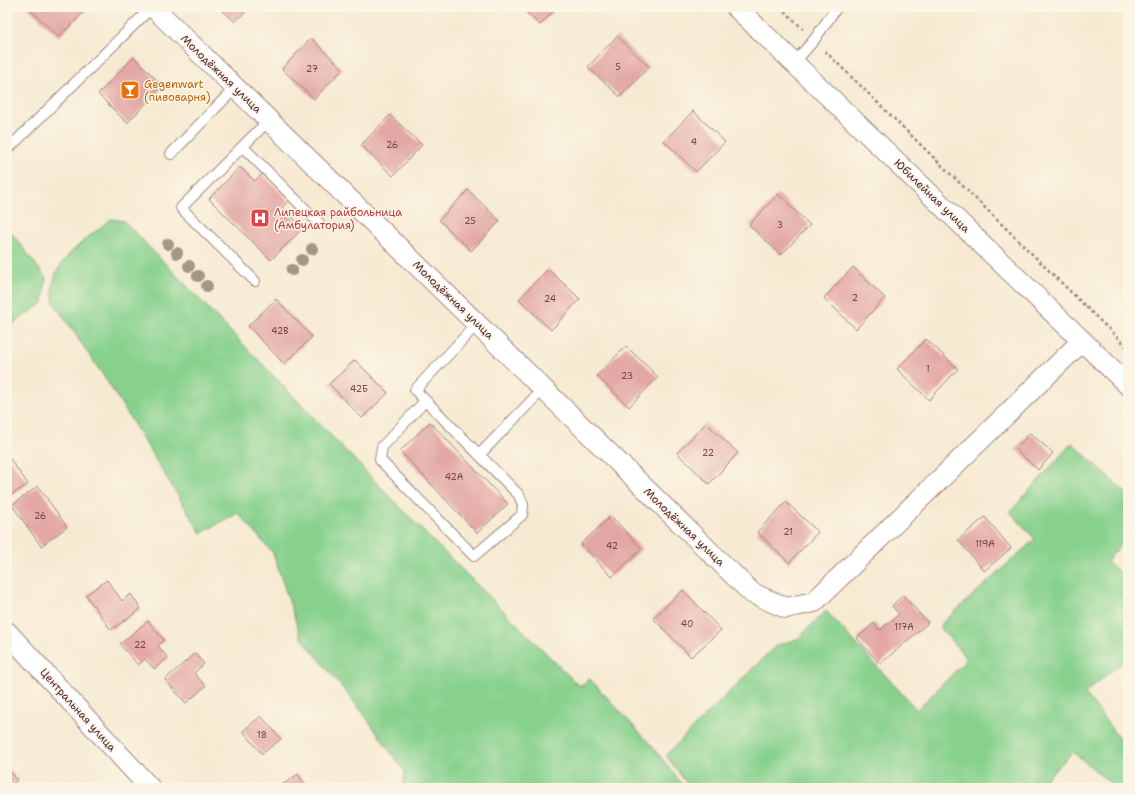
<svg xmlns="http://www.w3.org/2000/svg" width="1135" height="795" font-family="'Shantell Sans',sans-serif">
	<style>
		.green { fill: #87d18d; stroke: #68785c }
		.building { fill: #e3a8a5 }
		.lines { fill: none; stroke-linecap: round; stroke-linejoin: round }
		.service-casing { stroke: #a0847e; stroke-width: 12 }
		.minor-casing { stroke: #a0847e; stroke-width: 22 }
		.path { stroke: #a0847e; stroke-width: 2.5; stroke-dasharray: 3 3; stroke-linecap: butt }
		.service { stroke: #fff; stroke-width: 10 }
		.minor { stroke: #fff; stroke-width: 20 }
		.tree { fill: #a19886 }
		.labels { text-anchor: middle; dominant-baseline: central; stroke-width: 3; stroke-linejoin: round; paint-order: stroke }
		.number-label { font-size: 9px; fill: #70414a }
		.street-label { font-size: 11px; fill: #4a1f2b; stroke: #fcf5e5 }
		.food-label { font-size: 11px; fill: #c56008; stroke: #fcf5e5; text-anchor: start }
		.health-label { font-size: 11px; fill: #be3a42; stroke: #fcf5e5; text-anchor: start }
	</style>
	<rect width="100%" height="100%" fill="#fcf5e5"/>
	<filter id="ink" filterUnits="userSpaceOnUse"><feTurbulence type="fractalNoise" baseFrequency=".025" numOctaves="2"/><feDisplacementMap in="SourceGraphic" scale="8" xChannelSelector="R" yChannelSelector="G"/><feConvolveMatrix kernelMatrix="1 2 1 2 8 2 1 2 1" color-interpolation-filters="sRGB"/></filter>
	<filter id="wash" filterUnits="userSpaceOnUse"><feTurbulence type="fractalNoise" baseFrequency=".012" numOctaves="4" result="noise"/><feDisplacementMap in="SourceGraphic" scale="16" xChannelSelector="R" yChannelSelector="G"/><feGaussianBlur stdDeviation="0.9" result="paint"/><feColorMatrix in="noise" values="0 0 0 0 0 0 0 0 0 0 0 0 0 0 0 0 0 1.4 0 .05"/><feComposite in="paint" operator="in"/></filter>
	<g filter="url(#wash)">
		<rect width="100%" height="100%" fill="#f6ead2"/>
		<path class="green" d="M111 219 124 221 427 535 579 686 590 679 652 746 685 788H403L405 772 363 713 301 637 273 553 238 513 201 533 109 384 54 303C43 265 86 240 111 219Z
			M7 227 46 278 43 303 7 328Z
			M1072 443 1128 495V537L1107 561 1128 581V665L1124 661 1085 693 1128 751 1127 788H1116L1073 752 1037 788H690L666 755 775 646 797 639 826 611 917 710 967 659 939 626 1035 539 1010 512Z"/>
		<g id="blocks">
			<path class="building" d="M27 7H83L86 10 59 37Z
				M219 7H250L235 22Z
				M521 7H558L540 25Z
				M617 36 649 67 620 97 588 67Z
				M311 38 343 69 314 99 282 69Z
				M134 57 163 86 127 123 98 94Z
				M693 111 725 142 696 172 664 141Z
				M390 115 422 145 393 176 361 145Z
				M240 167 255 181 262 174 289 201 282 207 303 228 271 260 209 199Z
				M468 190 500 221 471 251 439 220Z
				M778 194 810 225 781 255 749 225Z
				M853 267 885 298 856 329 824 298Z
				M548 269 580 299 551 330 519 299Z
				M276 299 312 337 284 364 248 326Z
				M926 339 958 369 929 400 897 369Z
				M626 346 658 377 629 407 597 376Z
				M355 360 388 393 362 418 329 384Z
				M430 422 508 504 477 533 400 451Z
				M706 423 738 453 709 484 677 453Z
				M1030 433 1053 453 1038 470 1015 449Z
				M7 455 28 484 7 498Z
				M38 486 67 527 41 546 12 505Z
				M786 502 818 532 789 563 757 532Z
				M611 516 642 549 612 577 581 544Z
				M985 517 1011 548 984 571 958 540Z
				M107 580 122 601 131 594 141 609 111 630 86 595Z
				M683 590 721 630 691 657 653 618Z
				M903 595 928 623 880 664 857 638 874 623 880 630 899 614 892 606Z
				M148 621 164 640 158 646 168 658 154 669 145 659 138 665 120 644Z
				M195 653 204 664 194 673 206 686 186 703 165 680Z
				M261 716 281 739 262 754 243 731Z
				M7 767 17 780 7 788Z
				M298 774 308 788H278Z"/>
		</g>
	</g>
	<g filter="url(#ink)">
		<use href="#blocks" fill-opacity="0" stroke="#a0847e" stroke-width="1"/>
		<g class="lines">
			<defs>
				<path id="service" d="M794 63 814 40 837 7
					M243 147 319 223
					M7 150 152 7
					M171 154 235 88
					M255 281 181 208 269 120
					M425 401 382 447 380 460 474 556 522 515 523 505 519 495 415 390 477 324
					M479 455 543 389"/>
				<path id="minor" d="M153 7 752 593 786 608 814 602 1082 341
					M736 7 1128 385
					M7 632 150 788"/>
			</defs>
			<use href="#service" class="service-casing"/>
			<use href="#minor" class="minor-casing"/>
			<path class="path" d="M780 7 803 29
				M825 51 1128 348"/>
			<use href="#service" class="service"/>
			<use href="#minor" class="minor"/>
		</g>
		<g class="tree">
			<circle cx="168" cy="244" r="6"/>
			<circle cx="312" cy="249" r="6"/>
			<circle cx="177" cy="253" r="6"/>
			<circle cx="302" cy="260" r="6"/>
			<circle cx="189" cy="266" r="6"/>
			<circle cx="292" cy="270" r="6"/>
			<circle cx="198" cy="276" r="6"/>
			<circle cx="207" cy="286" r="6"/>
		</g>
	</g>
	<defs>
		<symbol id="bar-square" viewBox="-11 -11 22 22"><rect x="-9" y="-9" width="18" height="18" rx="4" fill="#e8710a" stroke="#fcf5e5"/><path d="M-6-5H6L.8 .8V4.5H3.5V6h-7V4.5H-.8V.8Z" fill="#fff"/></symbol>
		<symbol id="hospital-square" viewBox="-11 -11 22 22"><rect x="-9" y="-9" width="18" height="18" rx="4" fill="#e0444e" stroke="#fcf5e5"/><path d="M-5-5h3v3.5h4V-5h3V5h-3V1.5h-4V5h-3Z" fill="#fff"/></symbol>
	</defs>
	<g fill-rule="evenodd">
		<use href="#bar-square" x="119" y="79" width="22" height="22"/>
		<use href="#hospital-square" x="249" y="207" width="22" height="22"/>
	</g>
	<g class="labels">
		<g class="number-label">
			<text x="618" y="67">5</text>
			<text x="312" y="69">27</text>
			<text x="694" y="142">4</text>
			<text x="392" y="145">26</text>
			<text x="470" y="221">25</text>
			<text x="780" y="225">3</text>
			<text x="855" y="298">2</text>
			<text x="550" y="299">24</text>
			<text x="280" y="331">42В</text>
			<text x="928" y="369">1</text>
			<text x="627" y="376">23</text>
			<text x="359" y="389">42Б</text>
			<text x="708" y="453">22</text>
			<text x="454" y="477">42А</text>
			<text x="40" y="516">26</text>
			<text x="788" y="532">21</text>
			<text x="985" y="544">119А</text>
			<text x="612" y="546">42</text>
			<text x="687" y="624">40</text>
			<text x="904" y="627">117А</text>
			<text x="140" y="645">22</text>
			<text x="262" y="735">18</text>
		</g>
		<g class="street-label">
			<text transform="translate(221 74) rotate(44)">Молодёжная улица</text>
			<text transform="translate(932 196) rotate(44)">Юбилейная улица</text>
			<text transform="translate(453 300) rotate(44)">Молодёжная улица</text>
			<text transform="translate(684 527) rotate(44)">Молодёжная улица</text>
			<text transform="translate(78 710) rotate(48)">Центральная улица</text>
		</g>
		<g class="food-label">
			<text x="144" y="84">Gegenwart<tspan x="144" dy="13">(пивоварня)</tspan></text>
		</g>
		<g class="health-label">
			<text x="274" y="212">Липецкая райбольница<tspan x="274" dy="13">(Амбулатория)</tspan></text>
		</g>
	</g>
	<rect width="1135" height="795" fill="none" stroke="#fcf5e5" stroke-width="24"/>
</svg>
